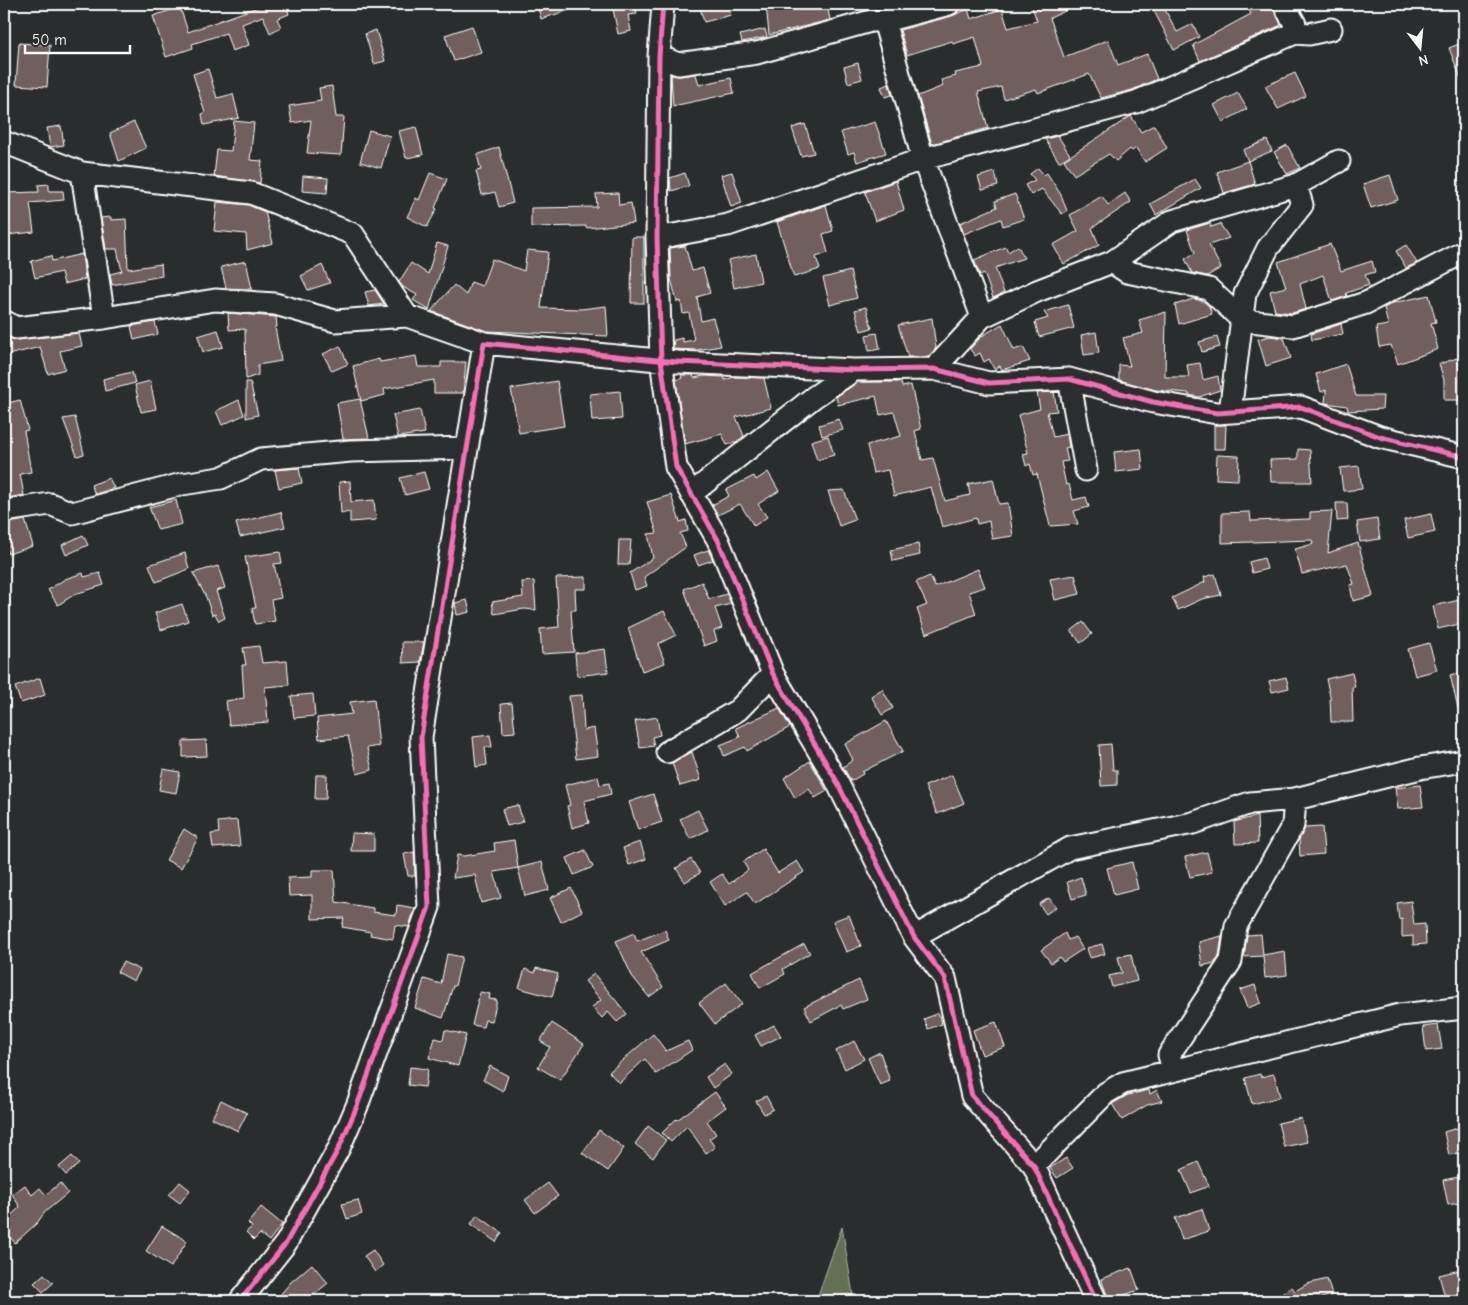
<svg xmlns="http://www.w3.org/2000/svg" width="1468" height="1305" font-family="'Comic Neue',sans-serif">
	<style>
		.green { fill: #646f55; stroke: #b2b7aa }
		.building { fill: #715e5e; stroke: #fff }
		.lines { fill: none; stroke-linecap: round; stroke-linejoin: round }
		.minor-casing { stroke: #fff; stroke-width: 25 }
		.minor { stroke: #2a2d2e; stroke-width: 21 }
		.cycleway-casing { stroke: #2a2d2e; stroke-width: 8 }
		.cycleway { stroke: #f96db3; stroke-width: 5 }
	</style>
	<rect width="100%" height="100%" fill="#2a2d2e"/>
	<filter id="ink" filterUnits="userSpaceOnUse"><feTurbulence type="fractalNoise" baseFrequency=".02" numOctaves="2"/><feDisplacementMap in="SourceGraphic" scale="10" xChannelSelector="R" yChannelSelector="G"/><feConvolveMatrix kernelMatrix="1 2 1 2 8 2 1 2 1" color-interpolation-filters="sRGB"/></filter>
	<g filter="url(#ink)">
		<path class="green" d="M842 1227 854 1301H816Z"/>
		<path class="building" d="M266 4H286L289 14 277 19 281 27 270 33 263 16 242 24 249 45 232 51 226 33 192 44 193 48 166 57 153 16 180 7 188 32Z
			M537 4H582V6L541 19Z
			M612 4H635L637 14 628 15 631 31 618 34Z
			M699 4H728L731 15 704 22Z
			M766 4H827L830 20 769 35Z
			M1031 4H1080L1050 18 1064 57 1108 40 1118 65 1147 54 1157 79 1132 90 1101 98 1089 74 1038 93 1036 89 1004 99 1001 87 978 92 988 128 932 144 918 96 943 86 941 80 956 76 955 73 983 67 975 37 953 44 952 41 907 55 900 30 952 16 968 9 971 19 1002 9 1008 28 1037 21Z
			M1154 4H1162L1177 32 1193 24 1199 37 1174 50 1151 5Z
			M1246 4H1272L1281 25 1200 61 1193 45 1251 14Z
			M472 26 481 52 454 61 445 35Z
			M765 29 767 37 742 42 740 35Z
			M376 30 385 61 374 64 365 34Z
			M1464 42V84H1463L1449 48Z
			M19 43 50 45 47 87 16 85Z
			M858 63 862 79 848 83 844 67Z
			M208 69 217 98 233 94 239 118 204 125 202 114 205 113 193 74Z
			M1295 73 1306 96 1278 109 1265 86Z
			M696 74 699 85 731 78 734 93 673 106 671 75 680 76Z
			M889 84 892 95 885 97 881 87Z
			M332 86 336 117H344L341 155 307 153 311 120 292 123 289 106 321 101 319 88Z
			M1238 93 1247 109 1223 122 1214 105Z
			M1131 116 1141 132 1154 125 1167 148 1145 162 1136 148 1132 151 1130 149 1116 161 1109 154 1074 175 1064 160Z
			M234 121 254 123 250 160 262 161 260 183 214 176 217 150 231 151Z
			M134 122 146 148 119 161 110 133Z
			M875 122 886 153 857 162 854 152 848 154 841 132Z
			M805 124 814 153 801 156 792 128Z
			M61 126 64 145 50 147 47 128Z
			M416 127 423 155 406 158 399 131Z
			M369 130 390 136 381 168 360 162Z
			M1058 136 1070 155 1059 162 1045 139Z
			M1267 140 1272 151 1248 161 1243 150Z
			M1287 145 1300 168 1287 174 1274 152Z
			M499 147 513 203 499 207 495 192 482 195 476 171 481 170 477 155Z
			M1248 161 1255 184 1224 193 1217 172Z
			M1038 168 1044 175 1047 173 1061 195 1067 211 1062 214 1042 189 1031 195 1025 185 1035 180 1030 174Z
			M732 172 742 203 731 207 721 175Z
			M995 172 998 186 982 190 978 177Z
			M430 173 447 179 435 208 437 209 427 227 407 217 416 198 419 200Z
			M685 173 689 186 671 191 670 178Z
			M1390 175 1398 200 1371 208 1363 184Z
			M303 176 328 178 327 193 302 191Z
			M1195 179 1201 188 1156 215 1150 204Z
			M896 181 904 210 875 221 865 192Z
			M49 184V191H63L64 200 30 203 34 232 7 235 4 193 39 192 38 185Z
			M618 193 619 205 631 203 634 223 586 228V226L531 227V208L597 207 596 194Z
			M1125 193 1131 202 1092 228 1099 245 1064 264 1053 245 1078 231 1070 215 1102 196 1108 205Z
			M1015 194 1024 219 1003 226 1001 219 964 234 960 223 997 207 995 201Z
			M217 202 248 205 265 212 273 243 247 250 246 234 214 231Z
			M826 205 833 231 823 234 828 253 816 257 820 269 794 277 777 222Z
			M111 217V220L126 219 128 269 161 264 162 276 112 285 110 274 122 271 117 249H106L101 218Z
			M1210 223 1211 227 1220 224 1229 238 1209 245 1221 268 1207 276 1192 273 1185 259 1195 253 1187 230Z
			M632 237H644V303H631Z
			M437 243 448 246 429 310 413 300 417 295 403 287 399 282 411 263 428 274Z
			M1330 244 1341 271 1372 261 1375 272 1365 275 1369 285 1346 293 1347 296 1332 301 1323 275 1300 284 1306 309 1292 313 1275 311 1270 291 1286 287 1278 262Z
			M1406 245 1417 263 1406 268 1396 251Z
			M685 246 692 271 703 268 710 293 697 297 701 321 713 318 721 346 697 350 673 349 674 340 682 338 683 342 694 340 689 313 683 314 681 301 677 302 671 279 670 248Z
			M1018 246 1024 258 995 268 1004 293 993 298 984 273 980 275 974 260 1003 248 1006 247 1008 252Z
			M527 250 548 252 541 308 581 309 606 306 608 336 487 331 431 311 454 285 466 295 471 282 482 286 492 259 524 271Z
			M82 254 85 279 64 284 61 272 35 278 31 261 51 256 52 261Z
			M756 254 761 282 734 288 728 260Z
			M246 261 252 289 226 288 221 267Z
			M322 265 330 283 308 290 301 276Z
			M850 271 857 298 830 305 823 278Z
			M375 290 384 304 369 306 365 292Z
			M1429 295 1436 322 1431 323 1438 349 1398 364 1391 345 1379 347 1376 327 1388 325 1384 308 1393 303Z
			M1193 299 1203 301 1209 306 1212 314 1179 324 1175 305Z
			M1068 305 1074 328 1039 337 1035 322 1048 318 1044 312Z
			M866 307 872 328 861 331 855 310Z
			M1166 312 1165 377H1189L1187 365 1200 363 1203 380 1218 376 1220 390 1199 397 1189 395 1188 393 1156 390 1119 380V365L1130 366 1123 338 1143 333 1139 320Z
			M228 313 276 317 277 327H275L281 361 258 365V375L246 379 245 329 229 330Z
			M932 318 936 348 928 357H908L898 325Z
			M155 322 158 334 134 340 131 326Z
			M1002 324 1014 350 1023 347 1030 361 1002 370 1000 366 994 369 989 359 984 362 980 353 975 356 970 349 982 336Z
			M1341 324 1343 334 1312 340 1311 334Z
			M218 330 223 347 203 352 198 336Z
			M1096 332 1099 353 1084 355 1081 335Z
			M79 333 82 346 60 351 65 369 48 374 40 347 4 356V335L17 340Z
			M877 333 880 349 869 351 866 335Z
			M1270 336 1284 338 1291 358 1266 366 1258 339Z
			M1217 337 1220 347 1202 352 1199 342Z
			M340 346 348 364 332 371 323 354Z
			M416 356 418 367H441V362H466L463 393H434V380L384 389 385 395 361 401 353 366 379 359 380 362Z
			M1457 358 1464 381V400H1444V380L1439 364Z
			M1346 364 1356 396H1383L1382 409 1348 411 1347 406 1325 403 1326 390 1321 392 1316 374Z
			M132 372 135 383 105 391 103 379Z
			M681 375H693L694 378 704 376 724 377 725 380 734 377 764 378 771 408 736 417 744 436 738 441 727 445 722 434 685 444 676 380 682 378Z
			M150 381 156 409 141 412 135 385Z
			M557 381 564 426 519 433 511 389Z
			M246 382H250L258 415 246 418Z
			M858 382H901L902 387 911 385 921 429 915 431 922 460 933 458 945 501 970 495 968 484 993 479 999 504 1008 503 1013 536 992 539 989 521 977 524 976 518 942 527 931 487 894 496 888 470 873 473 867 445 901 436 894 412 880 415 876 396 838 405 836 397Z
			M620 391 622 419 592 421 590 394Z
			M1054 392 1057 411 1047 412 1053 437 1067 434 1069 447 1065 448 1068 461 1061 462 1066 485 1069 484 1073 500 1086 497 1089 507 1074 511 1078 524 1050 526 1037 474 1033 475 1030 464 1026 466 1023 454 1028 453 1018 415 1040 409 1037 393Z
			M360 399 369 438 343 439 337 403Z
			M20 400 28 430 24 431 31 472 20 474 24 495 7 498V494L4 495V404Z
			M239 400 244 415 222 425 216 411Z
			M420 410 425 433 398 437 393 415Z
			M75 417 84 454 77 456 63 419Z
			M839 419 843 430 822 436 819 425Z
			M1214 425H1226L1225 449H1214Z
			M828 436 834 455 817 460 811 441Z
			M1141 449 1143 469 1116 472 1114 452Z
			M1298 449 1310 450 1312 482H1271L1270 460 1298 459Z
			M1217 455 1239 456 1238 480 1216 479Z
			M1359 466 1362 489 1343 491 1340 468Z
			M299 468 302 483 279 488 275 470Z
			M424 472 429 489 405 495 400 478Z
			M768 472 779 491 758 504 767 517 754 526 740 504 718 515 712 505 729 496 726 490 754 476 756 480Z
			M109 478 114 488 95 494 91 485Z
			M350 481 351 502 374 500 376 520 350 522V512L341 513 339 482Z
			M844 490 855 520 839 526 828 491Z
			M671 495 680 522 686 520 688 531 680 533 686 547 644 577 647 586 635 590 630 573 653 558 648 534 657 533 647 502Z
			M176 500 182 524 158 530 149 507Z
			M1336 503H1347L1348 520 1337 521Z
			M1332 511 1328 553 1358 543 1373 596 1353 601 1350 585 1354 584 1347 564 1302 574 1295 549 1313 544 1312 540 1222 543V513L1250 512 1251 521 1310 519V512Z
			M281 512 285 527 240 537 236 523Z
			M1431 514 1435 532 1408 538 1404 520Z
			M1377 519 1380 539 1360 542 1357 522Z
			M25 520 33 546 8 554 4 541V524Z
			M83 535 88 545 66 555 62 545Z
			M619 540H631L629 565H618Z
			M918 544 920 555 893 561 891 550Z
			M708 550 713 560 698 565 694 555Z
			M280 552 282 563 274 564 281 598 271 600 275 621 255 624 252 608H256L245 557Z
			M185 553 189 569 156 582 149 565Z
			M1264 558 1267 569 1252 573 1249 562Z
			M218 566 225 588 216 591 225 618 219 621 215 614 212 615 206 597 193 573Z
			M978 569 985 587 969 592 976 614 926 634 917 609 927 605 916 582 930 576 935 587Z
			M83 573 84 577 100 573 104 585 75 594 58 605 48 590 65 579Z
			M1215 574 1221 595 1202 599 1178 610 1172 598 1205 582 1204 577Z
			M1075 575 1080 594 1055 600 1050 579Z
			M586 577V589H575L576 610H571L574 652 542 654 540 629 559 627 556 578Z
			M534 581 536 610 524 609 494 614 492 602 523 597 522 582Z
			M702 582 709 599 727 594 731 604 715 608 722 628 714 631 717 641 704 646 684 589Z
			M1464 599V623L1438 629 1433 606Z
			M467 600 470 612 457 615 455 603Z
			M182 604 188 621 161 630 155 613Z
			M664 611 676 635 658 644 665 663 642 671 628 628Z
			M1083 622 1092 634 1081 643 1071 631Z
			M402 642H424L420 662 403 663Z
			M1429 643 1437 670 1415 676 1408 649Z
			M259 646 262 663 287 661 289 685 265 687 268 722 229 725 226 701 244 698 242 665H246L243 648Z
			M605 649 608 672 577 676 575 653Z
			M1464 672V716H1460L1450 675Z
			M1352 673 1355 687H1352L1353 722H1331L1330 696 1326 679Z
			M1286 677 1289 688 1272 692 1269 681Z
			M40 678 45 695 21 703 15 687Z
			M882 689 893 708 882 715 871 696Z
			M313 694 315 716 294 718 291 696Z
			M582 695 584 730 594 728 598 756 576 759 569 696Z
			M374 699 379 746 367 748 372 770 357 774 348 736 319 739 317 718 352 714 350 702Z
			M512 703 515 732 503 733 501 704Z
			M779 708 790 727 747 751 745 747 724 756 720 745 740 737 736 728Z
			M657 717 660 735 652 737 654 746 640 748 635 721Z
			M886 721 903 751 862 772 863 774 851 781 843 767 853 760 845 744Z
			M490 735 492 747H485L487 765 476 767 473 737Z
			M206 740 207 756 183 757V741Z
			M1111 744 1113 770H1117V785L1101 786 1099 745Z
			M692 752 701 780 680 786 672 763Z
			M810 761 827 791 815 798 809 789 795 798 784 778Z
			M163 769 180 772 176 793 159 790Z
			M316 775H327L326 799H315Z
			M952 775 964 803 937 814 925 786Z
			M598 777 600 785 609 783 611 794 584 801 589 823 572 828 567 806 570 805 565 785Z
			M1420 785 1423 807 1398 809 1395 788Z
			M653 794 662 822 638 830 629 802Z
			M518 805 523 822 507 826 502 809Z
			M698 810 708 830 690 839 680 819Z
			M1257 816 1258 843 1235 844 1234 822Z
			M237 820 240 846 213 848 211 834 219 833 218 822Z
			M1322 827 1324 854 1300 856 1299 840 1305 828Z
			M184 829 198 838 181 868 166 860Z
			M352 833 374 834V851H351Z
			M514 840 518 868 494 872 501 898 481 903 475 875 453 878 457 855 464 856 495 851 494 843Z
			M640 842 646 859 629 865 623 848Z
			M763 849 778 873 797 861 804 872 755 904 747 892 725 906 710 882 722 874 729 884 748 870 743 862Z
			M585 850 593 867 574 875 567 858Z
			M414 852 415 876H408L404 854Z
			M1207 852 1212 872 1190 877 1185 857Z
			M691 859 700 873 685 882 676 868Z
			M542 862 549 890 525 896 518 868Z
			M1132 862 1138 889 1114 895 1107 868Z
			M312 870H334L336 902 373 908V912L396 915 397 905 415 908 409 927 395 925 393 939 370 935 371 932 342 927 344 918 312 919V895L289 896 288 878 312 877Z
			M1081 877 1086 895 1072 899 1067 882Z
			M571 888 582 911 561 922 550 898Z
			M1049 898 1056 907 1046 914 1039 904Z
			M1411 901 1414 925 1425 924 1426 944 1413 945V936L1402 937V919L1399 920 1397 903Z
			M849 915 861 946 846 952 833 921Z
			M665 930 669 940 641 952 663 987 649 997 632 976 616 941 634 933 637 941Z
			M1065 933 1068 940 1075 937 1083 949 1063 962 1060 957 1051 963 1041 950Z
			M1261 934 1263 955 1285 951 1287 975 1265 978 1263 956 1244 957 1247 935Z
			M1222 936 1219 956 1214 963 1202 966 1199 942Z
			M804 944 810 953 783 969 785 974 760 988 752 973Z
			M1102 944 1105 954 1090 958 1087 948Z
			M447 954 462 957 455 986H453L443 1018 415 1008 424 979 441 984Z
			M1131 954 1137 981 1112 987 1109 976 1122 973 1118 957Z
			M123 962 140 970 134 981 117 972Z
			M536 968 558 974 552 997 519 988 525 969 535 973Z
			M594 974 627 1014 617 1022 608 1012 602 1018 592 1007 601 1000 585 981Z
			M859 980 867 999 843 1009 841 1005 811 1021 804 1007Z
			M726 983 742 1004 715 1024 699 1003Z
			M1255 985 1261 1003 1247 1008 1240 990Z
			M480 992 490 994 489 999 497 1000 492 1021 485 1020 483 1027 472 1025Z
			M938 1013 942 1024 928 1029 924 1019Z
			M996 1022 1005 1047 982 1055 973 1030Z
			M552 1023 584 1044 560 1080 538 1067 550 1047 540 1041Z
			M774 1025 781 1036 761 1046 755 1035Z
			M1438 1025 1442 1049 1426 1051 1423 1027Z
			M445 1030 466 1035 458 1066 429 1058 435 1038 443 1040Z
			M653 1034 666 1051 688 1041 692 1050 656 1074 645 1059 619 1083 609 1072Z
			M854 1041 864 1059 845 1069 836 1051Z
			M880 1052 890 1081 880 1085 868 1058Z
			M725 1064 732 1074 713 1088 706 1077Z
			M490 1066 508 1076 503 1091 483 1080Z
			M410 1067 428 1069 425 1087 408 1085Z
			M1260 1074 1261 1077 1274 1074 1280 1097 1252 1104 1245 1078Z
			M1149 1090 1150 1094 1157 1090 1162 1101 1147 1105 1122 1120 1112 1104 1128 1095Z
			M715 1092 726 1107 707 1121 716 1134 709 1139 715 1147 706 1153 687 1126 671 1142 662 1133 676 1119 677 1120Z
			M766 1096 773 1109 764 1114 756 1101Z
			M221 1100 247 1113 238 1131 212 1118Z
			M1301 1118 1307 1142 1284 1147 1278 1123Z
			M648 1126 666 1140 653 1158 635 1144Z
			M1464 1126V1151L1449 1155 1444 1132Z
			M599 1130 624 1148 608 1171 582 1153Z
			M72 1156 79 1164 66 1175 59 1167Z
			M1066 1158 1073 1168 1057 1178 1050 1168Z
			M1198 1162 1209 1186 1191 1193 1181 1170Z
			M1464 1176V1202L1448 1205 1443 1180Z
			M180 1182 190 1190 180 1203 169 1195Z
			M60 1183 68 1193 45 1212 37 1223 15 1243 4 1230V1222L20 1207 12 1194 25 1185 32 1195 40 1188 46 1195Z
			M548 1183 558 1196 535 1213 525 1200Z
			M358 1200 362 1214 347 1219 342 1204Z
			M261 1207 282 1224 269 1241 260 1234 254 1240 246 1232 252 1227 248 1223Z
			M1202 1209 1209 1231 1182 1240 1175 1218Z
			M477 1215 502 1233 496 1242 471 1224Z
			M162 1226 187 1241 171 1267 146 1251Z
			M373 1250 383 1265 375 1272 364 1256Z
			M312 1264 328 1283 306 1301H275L291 1282Z
			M1131 1268 1139 1290 1109 1300 1101 1279Z
			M1460 1270 1464 1288V1301H1446L1439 1275Z
			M44 1274 53 1283 43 1292 34 1283Z
			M1327 1279 1332 1295 1311 1301H1276L1285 1296 1283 1292 1292 1287 1295 1291 1307 1284Z"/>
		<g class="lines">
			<defs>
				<path id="minor" d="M663 4 659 56 657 238 661 360 676 467 718 540 773 674 836 780 914 937 945 978 972 1096 1034 1166 1096 1301
					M1284 4 1295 24V33
					M884 21 923 159 982 317
					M659 56 678 64 757 53 871 21H884L949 4
					M4 142 82 173 251 193 353 234 407 316 484 343
					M82 173 104 318
					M657 238 728 225 923 159 1136 102 1295 33 1309 34 1331 29
					M1112 262 1127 272 1209 289 1242 320 1293 326 1366 303 1464 252
					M4 321 16 328 104 318 215 300 275 304 335 321 407 316
					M934 369 982 317 1037 291 1112 262 1172 221 1296 185 1339 161
					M1069 379 1086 470
					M1230 412 1245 294 1268 248 1302 205 1296 185
					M691 494 814 397 854 370
					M4 511 50 504 72 513 182 484 221 478 261 459 351 451 467 448
					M667 752 738 710 773 674
					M914 937 1070 848 1193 823 1250 803 1295 799 1420 768 1464 761
					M1173 1070 1169 1055 1231 961 1236 926 1293 825 1295 799
					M1034 1166 1106 1093 1123 1083 1400 1015 1464 1008
					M240 1301 286 1243 339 1148 357 1106 429 907 421 737 484 343 678 362 854 370 934 369 989 383 1069 379 1153 402 1217 413 1301 407 1380 437 1464 457"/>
			</defs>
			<use href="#minor" class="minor-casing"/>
			<use href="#minor" class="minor"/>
			<defs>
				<path id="cycleway" d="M663 4 659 56 657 238 661 360 676 467 718 540 773 674 836 780 914 937 945 978 972 1096 1034 1166 1096 1301
					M240 1301 286 1243 339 1148 357 1106 429 907 421 737 484 343 678 362 854 370 934 369 989 383 1069 379 1153 402 1217 413 1301 407 1380 437 1464 457"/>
			</defs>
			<use href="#cycleway" class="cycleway-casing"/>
			<use href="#cycleway" class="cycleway"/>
		</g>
	</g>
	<rect width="1468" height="1305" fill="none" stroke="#2a2d2e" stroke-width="20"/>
	<rect x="10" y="10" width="1448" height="1285" fill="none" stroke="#fff" stroke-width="2" filter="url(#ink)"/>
	<g transform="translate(1420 48) rotate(164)" stroke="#2a2d2e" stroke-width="4" paint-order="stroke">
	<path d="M0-4L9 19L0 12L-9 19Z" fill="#ffffff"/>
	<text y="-8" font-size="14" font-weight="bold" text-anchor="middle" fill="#ffffff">N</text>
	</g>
	<path d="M25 45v8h105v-8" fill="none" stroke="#ffffff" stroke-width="2.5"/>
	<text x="32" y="45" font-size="15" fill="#ffffff" stroke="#2a2d2e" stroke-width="4" paint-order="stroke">50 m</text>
</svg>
